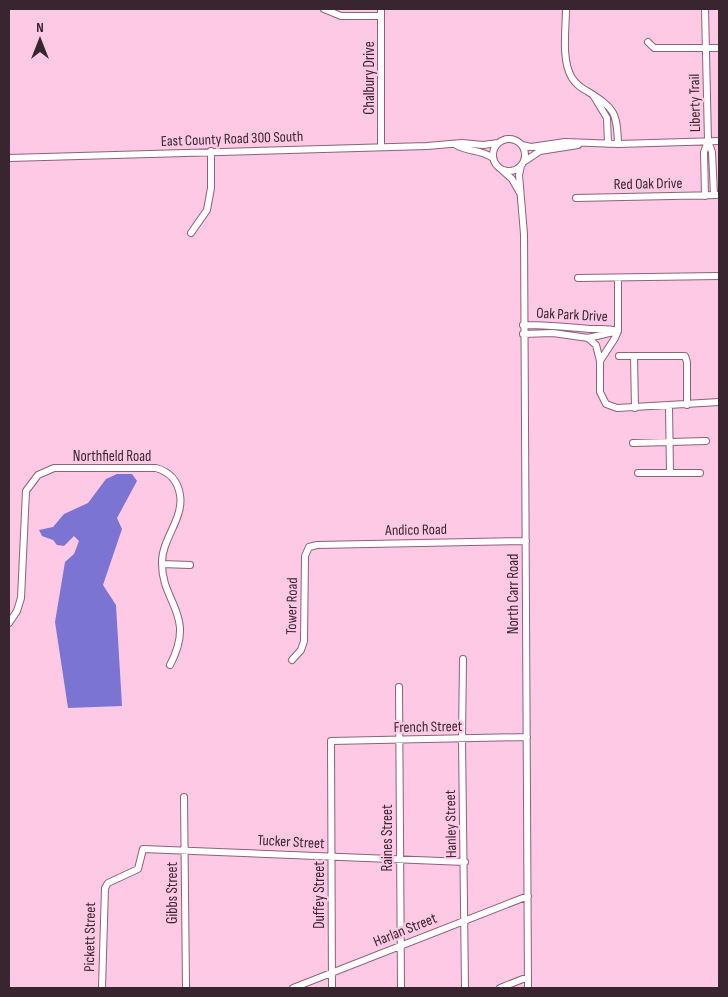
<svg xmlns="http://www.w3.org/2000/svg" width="728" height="997" font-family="'Sofia Sans Condensed',sans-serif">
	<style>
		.water { fill: #7b74d3 }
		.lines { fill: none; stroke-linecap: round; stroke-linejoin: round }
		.minor-casing { stroke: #8e607a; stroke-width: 8 }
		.minor { stroke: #fff; stroke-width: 6 }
		.labels { text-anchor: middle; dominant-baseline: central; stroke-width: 4.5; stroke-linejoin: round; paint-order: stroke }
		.street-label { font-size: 15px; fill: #392530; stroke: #fec9e5 }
	</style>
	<rect width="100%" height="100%" fill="#fec9e5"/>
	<path class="water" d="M117 474H132L137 481 117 518 122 529 103 585 116 605 122 706 68 708 55 622 65 562 74 554 79 541 74 536 64 546 57 545 53 540 42 536 39 530 53 527 64 514 88 503 106 479Z"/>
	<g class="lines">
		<defs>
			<path id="minor" d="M324 9 341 16H381
				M566 9C566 29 561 60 572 78 576 84 581 88 587 91 614 108 617 111 618 144
				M705 9 708 141 712 152 714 195
				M648 42 654 48H719
				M593 95 607 118 608 144
				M493 155a16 16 0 1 1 32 0a16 16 0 1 1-32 0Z
				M456 145C467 152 481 149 493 158
				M522 145 531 147 565 142 618 144 719 141
				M381 147V9
				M9 158 427 146 462 143 483 145 498 143
				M525 161 540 151 578 145
				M521 166 519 175 524 234 528 988
				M502 170 512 179 520 193
				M705 196 704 152 708 141
				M576 198 719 195
				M191 233 207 210 211 188V151
				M578 278 719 276
				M618 278V331L615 338 600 361V392L606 404 617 408 719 402
				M523 325C546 325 568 327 590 329 600 329 608 328 618 331
				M523 334 553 333 588 338 618 331
				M588 338 596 345 600 361
				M619 356H685L687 362V405
				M634 356 635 408
				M669 406 670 473
				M633 443 706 441
				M638 473H700
				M162 564 190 565
				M9 623 17 611 21 598 26 491 38 475 54 468H156C170 472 178 482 180 495 184 518 162 539 162 562 161 603 197 614 170 665
				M463 659 462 739 465 988
				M292 660 301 650 304 641 305 556 309 547 317 545 526 541
				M399 687 401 988
				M184 797 186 988
				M102 988 105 888 108 883 138 869 143 849 465 862
				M293 988 528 896
				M332 988 331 741 527 737
				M500 988 528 977"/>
		</defs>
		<use href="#minor" class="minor-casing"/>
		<use href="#minor" class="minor"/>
	</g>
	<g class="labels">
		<g class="street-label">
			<text transform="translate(369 78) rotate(-90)">Chalbury Drive</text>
			<text transform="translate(695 103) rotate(-91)">Liberty Trail</text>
			<text transform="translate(232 139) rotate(-2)">East County Road 300 South</text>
			<text transform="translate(648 184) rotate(-1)">Red Oak Drive</text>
			<text transform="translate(572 315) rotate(3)">Oak Park Drive</text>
			<text x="112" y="456">Northfield Road</text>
			<text transform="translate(416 530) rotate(-1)">Andico Road</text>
			<text transform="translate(513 594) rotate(-90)">North Carr Road</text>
			<text transform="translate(292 606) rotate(-89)">Tower Road</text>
			<text transform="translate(428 727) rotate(-1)">French Street</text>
			<text transform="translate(451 824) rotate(-91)">Hanley Street</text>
			<text transform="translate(387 838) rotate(-90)">Raines Street</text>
			<text transform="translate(291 842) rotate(3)">Tucker Street</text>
			<text transform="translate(172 893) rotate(-90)">Gibbs Street</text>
			<text transform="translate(319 895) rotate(-90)">Duffey Street</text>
			<text transform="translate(405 930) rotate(-22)">Harlan Street</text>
			<text transform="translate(90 937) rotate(-89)">Pickett Street</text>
		</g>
	</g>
	<rect width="728" height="997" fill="none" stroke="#392530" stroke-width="20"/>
	<g transform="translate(40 40)" stroke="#fec9e5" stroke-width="4" paint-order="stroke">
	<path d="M0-4L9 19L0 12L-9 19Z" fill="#392530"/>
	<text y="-8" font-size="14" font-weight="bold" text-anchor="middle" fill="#392530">N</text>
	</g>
</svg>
